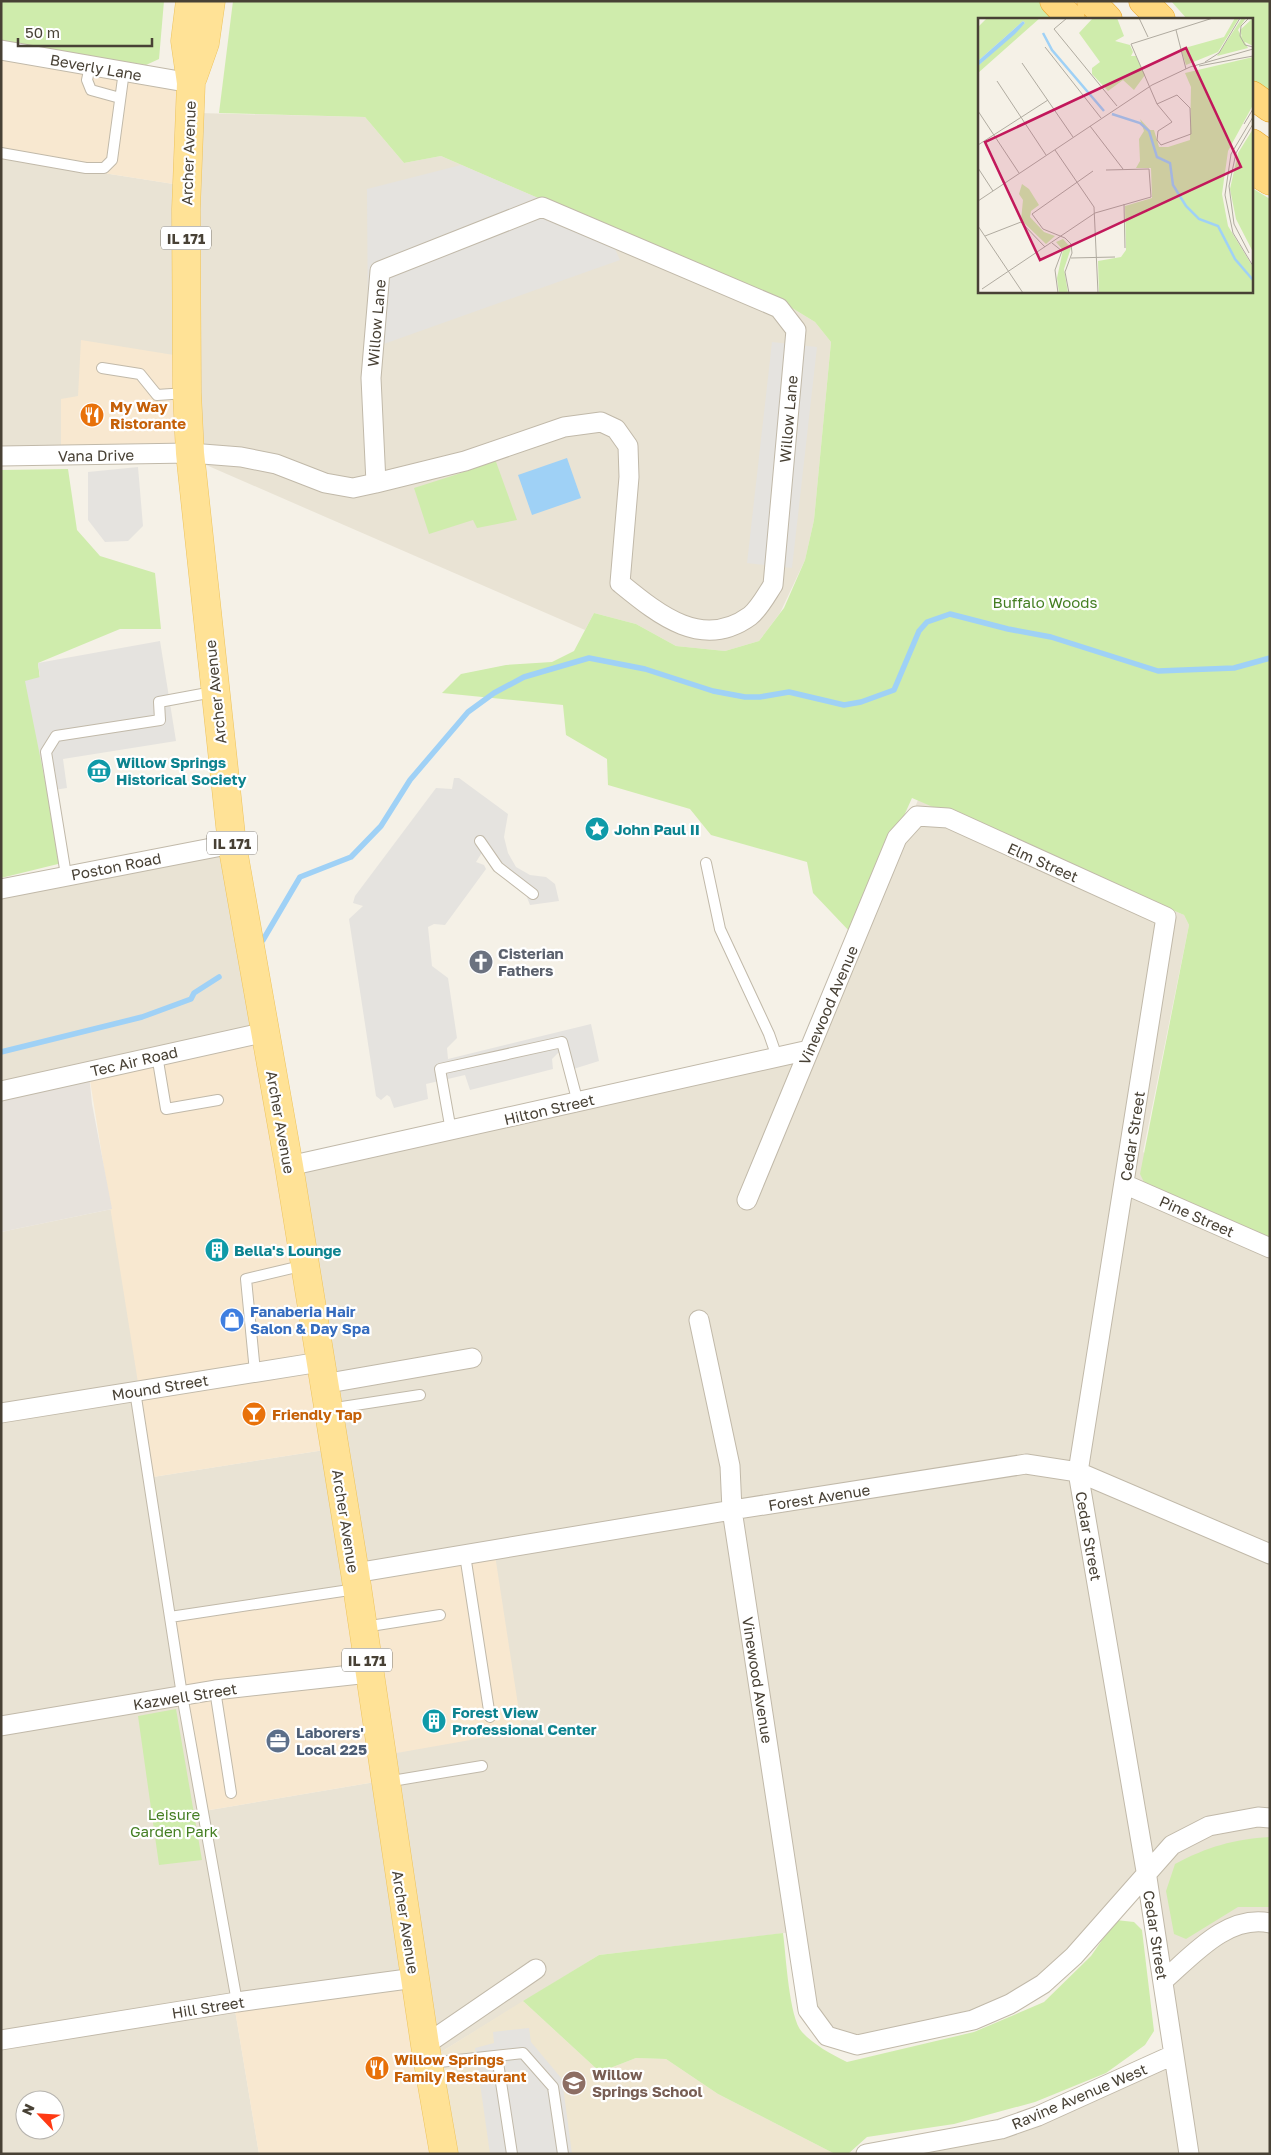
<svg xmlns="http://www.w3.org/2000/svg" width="1271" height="2155" font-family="'Golos Text',sans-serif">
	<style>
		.residential { fill: #e9e3d4; fill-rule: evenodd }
		.commercial { fill: #f8e8d0 }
		.industrial { fill: #e7e2dc }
		.education { fill: #efe6d0 }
		.green { fill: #cfecac }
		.parking { fill: #e5e3df }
		.water { fill: #9fd1f6 }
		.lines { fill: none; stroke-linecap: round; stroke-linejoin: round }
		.stream { stroke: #9fd1f6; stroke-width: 5.5 }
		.service-casing { stroke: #c1b9a9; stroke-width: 12 }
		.minor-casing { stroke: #c1b9a9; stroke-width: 21 }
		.primary-casing { stroke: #edc35d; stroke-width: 29 }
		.trunk-casing { stroke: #e9a62c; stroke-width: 29 }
		.service { stroke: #fff; stroke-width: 10 }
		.minor { stroke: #fff; stroke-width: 19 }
		.primary { stroke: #ffe296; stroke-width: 28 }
		.trunk { stroke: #ffd87f; stroke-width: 28 }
		.labels { text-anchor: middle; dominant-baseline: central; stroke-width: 4.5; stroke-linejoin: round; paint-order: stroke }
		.shield { fill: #fff; stroke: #7f7a72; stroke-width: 1 }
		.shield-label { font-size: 14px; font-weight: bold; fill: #484135 }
		.street-label { font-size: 15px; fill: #484135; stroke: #fff }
		.food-label { font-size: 15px; font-weight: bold; fill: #c56008; stroke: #fff; text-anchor: start }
		.park-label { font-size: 15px; fill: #457f23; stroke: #fff }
		.culture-label { font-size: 15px; font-weight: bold; fill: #0d838f; stroke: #fff; text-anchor: start }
		.worship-label { font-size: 15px; font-weight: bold; fill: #5b616d; stroke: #fff; text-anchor: start }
		.shop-label { font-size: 15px; font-weight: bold; fill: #366cbe; stroke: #fff; text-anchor: start }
		.service-label { font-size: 15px; font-weight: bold; fill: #4e5e75; stroke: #fff; text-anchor: start }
		.education-label { font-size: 15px; font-weight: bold; fill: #785e54; stroke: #fff; text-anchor: start }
		.inset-river { fill: none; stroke: #9fd1f6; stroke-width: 2.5 }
		.inset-road { fill: none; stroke: #b0aba0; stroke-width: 1 }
		.view { fill: #c2185b; fill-opacity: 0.15; stroke: #c2185b; stroke-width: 2.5 }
		.inset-edge { fill: none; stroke: #484135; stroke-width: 2.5 }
	</style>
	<rect width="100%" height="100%" fill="#f5f1e7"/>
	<path class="residential" d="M198 113 365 117 404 163 441 156 792 308 815 322 831 342 814 520 805 560 780 613 759 641 725 651 676 646 636 624 594 613 585 630 197 461Z
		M1 157 180 185V356L78 396 61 455 1 457Z
		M918 800 1184 915 1189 925 1143 1152 1270 1239V2154H1194L1145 1860 1075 1946 1040 1979 973 2014 859 2039 829 2029 813 2005 801 1931 599 1955 433 2057 363 1576 296 1171 814 1054Z
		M231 845 261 1032 1 1096V895Z
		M112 1209 153 1477 331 1449 352 1584 175 1613 204 1811 381 1781 411 1976 235 2010 259 2154H1V1232ZM25 2100H55V2130H25Z
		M1168 2051 1184 2154H860L1030 2114Z"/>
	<path class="commercial" d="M1 55 186 86 180 185 1 157Z
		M81 340 180 356 185 453 61 455V399L78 396Z
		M261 1032 331 1449 153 1477 89 1074Z
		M495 1555 522 1731 391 1754 381 1781 204 1811 175 1613 352 1584 363 1576Z
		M411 1976 439 2154H259L235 2010Z"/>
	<path class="industrial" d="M89 1074 92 1104 112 1209 1 1232V1096Z"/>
	<path class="education" d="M523 2001 600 2072 636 2058 666 2059 718 2094 835 2154H457L441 2052Z"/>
	<path class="green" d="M1 1H164L159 59 146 65 1 42Z
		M233 1H1040L1053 19H980V291H1252V188L1270 199V1239L1145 1184 1140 1174 1189 925 1184 915 912 798 851 933 813 893 807 862 711 835 690 809 608 785 607 759 566 735 563 705 442 693 461 674 506 665 552 662 574 651 594 613 636 624 676 646 725 651 759 641 784 608 805 560 814 520 831 342 815 322 792 308 441 156 404 163 365 117 219 113Z
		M1171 1H1270V98L1252 85V19H1187Z
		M495 459 517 520 477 528 473 520 429 534 414 488 458 474Z
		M68 469 77 530 100 556 155 573 161 629H120L38 663 62 863 1 878V470Z
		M176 1709 202 1860 159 1865 138 1716Z
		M1270 1837V1907H1238L1186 1939 1174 1934 1166 1891 1175 1864C1207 1847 1234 1839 1270 1837Z
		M1116 1920 1134 1922 1142 1930 1154 2031 1145 2045 1106 2073 1035 2102 954 2124 867 2137 848 2154H835L718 2094 666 2059 636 2058 600 2072 523 2001 599 1955 783 1933C786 1955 789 2018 802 2032 814 2045 831 2054 847 2062L974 2032 1044 2002 1091 1956Z"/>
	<path class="parking" d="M461 165 605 227 620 260 381 345 368 335 367 189Z
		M772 342 817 347 792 568 747 563Z
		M138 467 143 526 128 541 105 542 88 520V472Z
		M160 641 176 741 63 759 67 788 47 791 25 681 40 677 38 663Z
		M454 778H459L508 814 504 837 508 853 516 867 530 875 546 877 555 884 559 901 530 905 521 882 483 851 476 862 484 865 486 869 445 925 434 924 428 927 432 966 448 978 457 1038 447 1048 448 1059 591 1024 599 1061 567 1071 563 1054 558 1053 552 1059 553 1069 470 1090 465 1075 426 1084 428 1099 394 1108 390 1097 387 1095 381 1100 376 1096 349 919 363 906 353 903 355 896 436 788 452 789Z
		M529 2028 531 2042 562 2079 572 2154H490L475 2048 494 2043 493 2032Z"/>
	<path class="water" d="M567 458 581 498 532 515 518 475Z"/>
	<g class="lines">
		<path class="stream" d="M263 940 300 877 351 857 381 826 410 780 468 712 494 693 524 677 589 658 645 669 713 691 745 697H760L789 692 844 705 861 702 894 690 919 631 927 622 950 614 1008 629 1051 637 1158 671 1234 668 1270 658
			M1 1052 142 1017 191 999 194 993 219 977"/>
		<defs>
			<path id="service" d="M90 66 87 80 91 90 120 98
				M1 153 86 168H104L112 160 124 71
				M102 368 140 374 157 395 186 393
				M480 841 498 867 533 894
				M706 863 720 929 769 1034 777 1057
				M66 875 46 752 56 736 160 720 159 702 213 692
				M157 1055 166 1109 218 1100
				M451 1131 440 1069 562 1042 578 1103
				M255 1372 246 1279 305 1265
				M135 1391 182 1695 237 2002
				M329 1409 420 1395
				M465 1555 490 1717
				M170 1617 356 1589
				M364 1627 440 1615
				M215 1690 231 1793
				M386 1782 482 1766
				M497 2056 512 2154
				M430 2063 523 2053 553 2087 563 2154"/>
			<path id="minor" d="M1 50 191 83
				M542 207 779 308 796 330 773 585C767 594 759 609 750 616 702 651 658 614 620 583L629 477 628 446 616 429 601 422 564 427 465 461 376 483 371 378 380 271Z
				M1 456 190 453 241 457 276 464 325 483 353 488 376 483
				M1 889 232 844
				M1 1091 266 1032
				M289 1166 809 1050
				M1124 1184 1270 1248
				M747 1200 897 838 917 816 948 818 1166 917 1078 1472 1146 1871 1189 2154
				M699 1320 730 1466 732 1510 808 2010 827 2036 857 2045 973 2020 1010 2004 1043 1984 1074 1956 1172 1845 1209 1826 1258 1817 1270 1818
				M323 1384 472 1358
				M1 1413 320 1362
				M355 1573 732 1510 1026 1464 1078 1472 1270 1554
				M1 1726 215 1690 369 1673
				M1163 1981C1192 1956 1227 1914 1270 1923
				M1 2040 237 2002 415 1978
				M425 2045 536 1969
				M866 2154 1001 2129 1038 2116 1173 2055"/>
			<path id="primary" d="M190 1 185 41 191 83 186 209 187 393 190 453 232 844 289 1166 355 1573 425 2045 444 2154
				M193 77 205 43 211 1"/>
			<path id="trunk" d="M1054 1 1071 19
				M1091 1 1108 19
				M1143 1 1161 19
				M1252 95 1270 108
				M1252 143 1270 156
				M1252 170 1270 181"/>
		</defs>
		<use href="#service" class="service-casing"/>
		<use href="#minor" class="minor-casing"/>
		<use href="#primary" class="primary-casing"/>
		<use href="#trunk" class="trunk-casing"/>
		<use href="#service" class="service"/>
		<use href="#minor" class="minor"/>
		<use href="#primary" class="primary"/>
		<use href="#trunk" class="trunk"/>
	</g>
	<defs>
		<symbol id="restaurant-disc" viewBox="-11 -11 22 22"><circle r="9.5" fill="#e8710a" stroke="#fff"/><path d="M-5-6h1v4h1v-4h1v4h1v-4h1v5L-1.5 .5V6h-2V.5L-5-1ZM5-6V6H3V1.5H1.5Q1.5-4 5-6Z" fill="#fff"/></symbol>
		<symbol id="museum-disc" viewBox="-11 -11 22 22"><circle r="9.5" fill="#0f9aa8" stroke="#fff"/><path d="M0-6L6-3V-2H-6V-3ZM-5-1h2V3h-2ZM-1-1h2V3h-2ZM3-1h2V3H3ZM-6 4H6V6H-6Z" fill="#fff"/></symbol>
		<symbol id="sight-disc" viewBox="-11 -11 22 22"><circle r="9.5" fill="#0f9aa8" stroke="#fff"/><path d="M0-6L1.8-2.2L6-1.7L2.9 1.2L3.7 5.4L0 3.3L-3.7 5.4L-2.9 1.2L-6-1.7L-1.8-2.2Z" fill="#fff"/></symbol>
		<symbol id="church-disc" viewBox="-11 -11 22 22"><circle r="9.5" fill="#6b7280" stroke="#fff"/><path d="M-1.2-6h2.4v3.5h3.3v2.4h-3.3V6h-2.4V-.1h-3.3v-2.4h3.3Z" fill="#fff"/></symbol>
		<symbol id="building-disc" viewBox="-11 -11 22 22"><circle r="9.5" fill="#0f9aa8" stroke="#fff"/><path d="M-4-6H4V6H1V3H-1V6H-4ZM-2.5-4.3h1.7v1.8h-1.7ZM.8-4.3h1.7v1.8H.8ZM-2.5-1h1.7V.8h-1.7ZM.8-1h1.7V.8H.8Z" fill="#fff"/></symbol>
		<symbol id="shop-disc" viewBox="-11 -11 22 22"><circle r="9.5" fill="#3f7fe0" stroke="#fff"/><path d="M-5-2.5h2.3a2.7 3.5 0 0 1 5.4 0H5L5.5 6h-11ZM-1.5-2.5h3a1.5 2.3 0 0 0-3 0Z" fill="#fff"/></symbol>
		<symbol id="bar-disc" viewBox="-11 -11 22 22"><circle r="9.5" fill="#e8710a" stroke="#fff"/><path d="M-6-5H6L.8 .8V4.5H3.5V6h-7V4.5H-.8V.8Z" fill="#fff"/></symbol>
		<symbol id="office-disc" viewBox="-11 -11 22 22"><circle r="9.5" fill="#5c6f8a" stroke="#fff"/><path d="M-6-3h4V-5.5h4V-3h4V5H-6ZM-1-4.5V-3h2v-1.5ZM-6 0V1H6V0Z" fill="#fff"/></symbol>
		<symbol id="school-disc" viewBox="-11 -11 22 22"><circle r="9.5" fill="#8d6e63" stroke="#fff"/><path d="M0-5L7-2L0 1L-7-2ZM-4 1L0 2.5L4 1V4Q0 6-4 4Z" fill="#fff"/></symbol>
	</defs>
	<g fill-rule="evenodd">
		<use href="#restaurant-disc" x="78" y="401" width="28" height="28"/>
		<use href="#museum-disc" x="85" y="757" width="28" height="28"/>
		<use href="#sight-disc" x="583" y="815" width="28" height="28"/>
		<use href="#church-disc" x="467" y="948" width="28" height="28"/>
		<use href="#building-disc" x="203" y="1236" width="28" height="28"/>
		<use href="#shop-disc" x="218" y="1306" width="28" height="28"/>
		<use href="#bar-disc" x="240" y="1400" width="28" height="28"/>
		<use href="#building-disc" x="420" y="1707" width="28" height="28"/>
		<use href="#office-disc" x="264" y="1727" width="28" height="28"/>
		<use href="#restaurant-disc" x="363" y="2054" width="28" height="28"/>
		<use href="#school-disc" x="560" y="2069" width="28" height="28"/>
	</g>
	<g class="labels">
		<g class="shield">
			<rect x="161" y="226.5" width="50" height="23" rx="4"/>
			<rect x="207" y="831.5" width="50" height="23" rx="4"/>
			<rect x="342" y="1648.5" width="50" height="23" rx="4"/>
		</g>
		<g class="shield-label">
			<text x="186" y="238">IL 171</text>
			<text x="232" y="843">IL 171</text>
			<text x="367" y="1660">IL 171</text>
		</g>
		<g class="street-label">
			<text transform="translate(96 67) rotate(10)">Beverly Lane</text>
			<text transform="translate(188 153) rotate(-88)">Archer Avenue</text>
			<text transform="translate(376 323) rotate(-85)">Willow Lane</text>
			<text transform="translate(788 419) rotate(-85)">Willow Lane</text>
			<text transform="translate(96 455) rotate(-1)">Vana Drive</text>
			<text transform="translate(215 692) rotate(-96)">Archer Avenue</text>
			<text transform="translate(1043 862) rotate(24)">Elm Street</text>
			<text transform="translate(116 866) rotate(-11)">Poston Road</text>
			<text transform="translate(828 1005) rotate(-67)">Vinewood Avenue</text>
			<text transform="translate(134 1061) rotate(-13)">Tec Air Road</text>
			<text transform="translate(549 1109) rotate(-13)">Hilton Street</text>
			<text transform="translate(281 1122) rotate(80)">Archer Avenue</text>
			<text transform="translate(1132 1136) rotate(-81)">Cedar Street</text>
			<text transform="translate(1197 1216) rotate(24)">Pine Street</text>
			<text transform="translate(160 1387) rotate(-9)">Mound Street</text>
			<text transform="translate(819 1497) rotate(-9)">Forest Avenue</text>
			<text transform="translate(346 1521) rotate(81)">Archer Avenue</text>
			<text transform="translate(1089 1536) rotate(80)">Cedar Street</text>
			<text transform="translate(758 1680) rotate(81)">Vinewood Avenue</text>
			<text transform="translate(185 1696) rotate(-9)">Kazwell Street</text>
			<text transform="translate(406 1922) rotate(81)">Archer Avenue</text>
			<text transform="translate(1156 1935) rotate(81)">Cedar Street</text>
			<text transform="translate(208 2007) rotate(-9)">Hill Street</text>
			<text transform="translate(1079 2096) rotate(-23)">Ravine Avenue West</text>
		</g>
		<g class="food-label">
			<text x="110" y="406">My Way<tspan x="110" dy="17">Ristorante</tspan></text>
			<text x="272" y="1414">Friendly Tap</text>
			<text x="394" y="2059">Willow Springs<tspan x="394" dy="17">Family Restaurant</tspan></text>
		</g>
		<g class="park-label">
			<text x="1045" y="602">Buffalo Woods</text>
			<text x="174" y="1814">Leisure<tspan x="174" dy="17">Garden Park</tspan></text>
		</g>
		<g class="culture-label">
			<text x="116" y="762">Willow Springs<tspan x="116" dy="17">Historical Society</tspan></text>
			<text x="614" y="829">John Paul II</text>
			<text x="234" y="1250">Bella's Lounge</text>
			<text x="452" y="1712">Forest View<tspan x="452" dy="17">Professional Center</tspan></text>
		</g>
		<g class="worship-label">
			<text x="498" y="953">Cisterian<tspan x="498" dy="17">Fathers</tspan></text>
		</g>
		<g class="shop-label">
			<text x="250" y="1311">Fanaberia Hair<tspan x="250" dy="17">Salon &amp; Day Spa</tspan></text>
		</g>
		<g class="service-label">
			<text x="296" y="1732">Laborers'<tspan x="296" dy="17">Local 225</tspan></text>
		</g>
		<g class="education-label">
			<text x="592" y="2074">Willow<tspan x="592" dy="17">Springs School</tspan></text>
		</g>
	</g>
	<g transform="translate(978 18)">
		<rect width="275" height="275" fill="#f5f1e7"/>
		<path d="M9 0H62L0 55V48L47 5 45 3 0 43V9ZM115 0H139L146 18 137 23 152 27 155 34 153 38H158L167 57 156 72 145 62 130 73 114 56V50L122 44 101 15ZM257 0H261L240 34 208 47 203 31 246 19ZM264 0H268L260 12 270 30 239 38ZM275 0V28L265 23 262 12ZM275 39V87L250 133 244 176 250 208 275 249V275H121L120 243 143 239 148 232 147 188 174 180 173 150H158L162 143 161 121 166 113 162 101 172 112H176L181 129H190L212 122 213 69 207 55ZM275 111V234L258 201 252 171 260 135ZM44 166 51 171 61 187 53 193 52 199 66 214 77 218 68 226 43 202 45 182 41 176ZM85 221 93 230 86 251 90 275H81L79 260 85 232 78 224Z" fill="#cfecac"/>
		<path d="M45 3 47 5 37 16 0 48V43Z" fill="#9fd1f6"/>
		<path class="inset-river" d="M65 15 74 32 126 93M134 96 162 105 171 113 179 139 192 145 195 167 208 188 221 201 240 208 257 241 275 262"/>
		<path class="inset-road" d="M89 0 76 11 139 88M161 0 170 19M271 0 263 8 262 18 267 27 275 29M198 12 208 51M67 29 123 100M227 44 241 35 262 0M44 45 95 119M221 48 275 38M19 63 68 137M199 77 212 90 213 116 183 127 179 122 180 113 194 104 179 86ZM179 86 153 26 235 0M0 93 41 155M275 99 253 136 247 177 255 215 275 248M266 106 275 91M112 108 145 151M0 127 70 82M77 132 116 189 120 275M0 150 15 173M0 183 174 67 212 49 275 31M146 186 147 230M0 208 45 275M7 218 43 204 67 229M74 225 84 233 77 252 80 275M271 235 256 206 251 168 258 135 275 106M93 240 137 239M4 271 117 195 173 179 171 151 128 152M91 275 87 254 94 235 93 226 87 220 65 211 54 196 115 153"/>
		<path class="view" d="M208 30 263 149 62 242 7 124Z"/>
		<rect width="275" height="275" class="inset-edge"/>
	</g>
	<rect width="1271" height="2155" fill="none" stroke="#484135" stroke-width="5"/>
	<g transform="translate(40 2115) rotate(295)"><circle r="24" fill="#ffffff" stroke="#b6b3ae"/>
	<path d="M0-4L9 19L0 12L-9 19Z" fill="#ff3a14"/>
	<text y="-8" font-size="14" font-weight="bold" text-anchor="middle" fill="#484135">N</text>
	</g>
	<path d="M18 38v8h134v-8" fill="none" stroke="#484135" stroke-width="2.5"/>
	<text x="25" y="38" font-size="15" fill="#484135" stroke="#ffffff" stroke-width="4" paint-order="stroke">50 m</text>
</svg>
